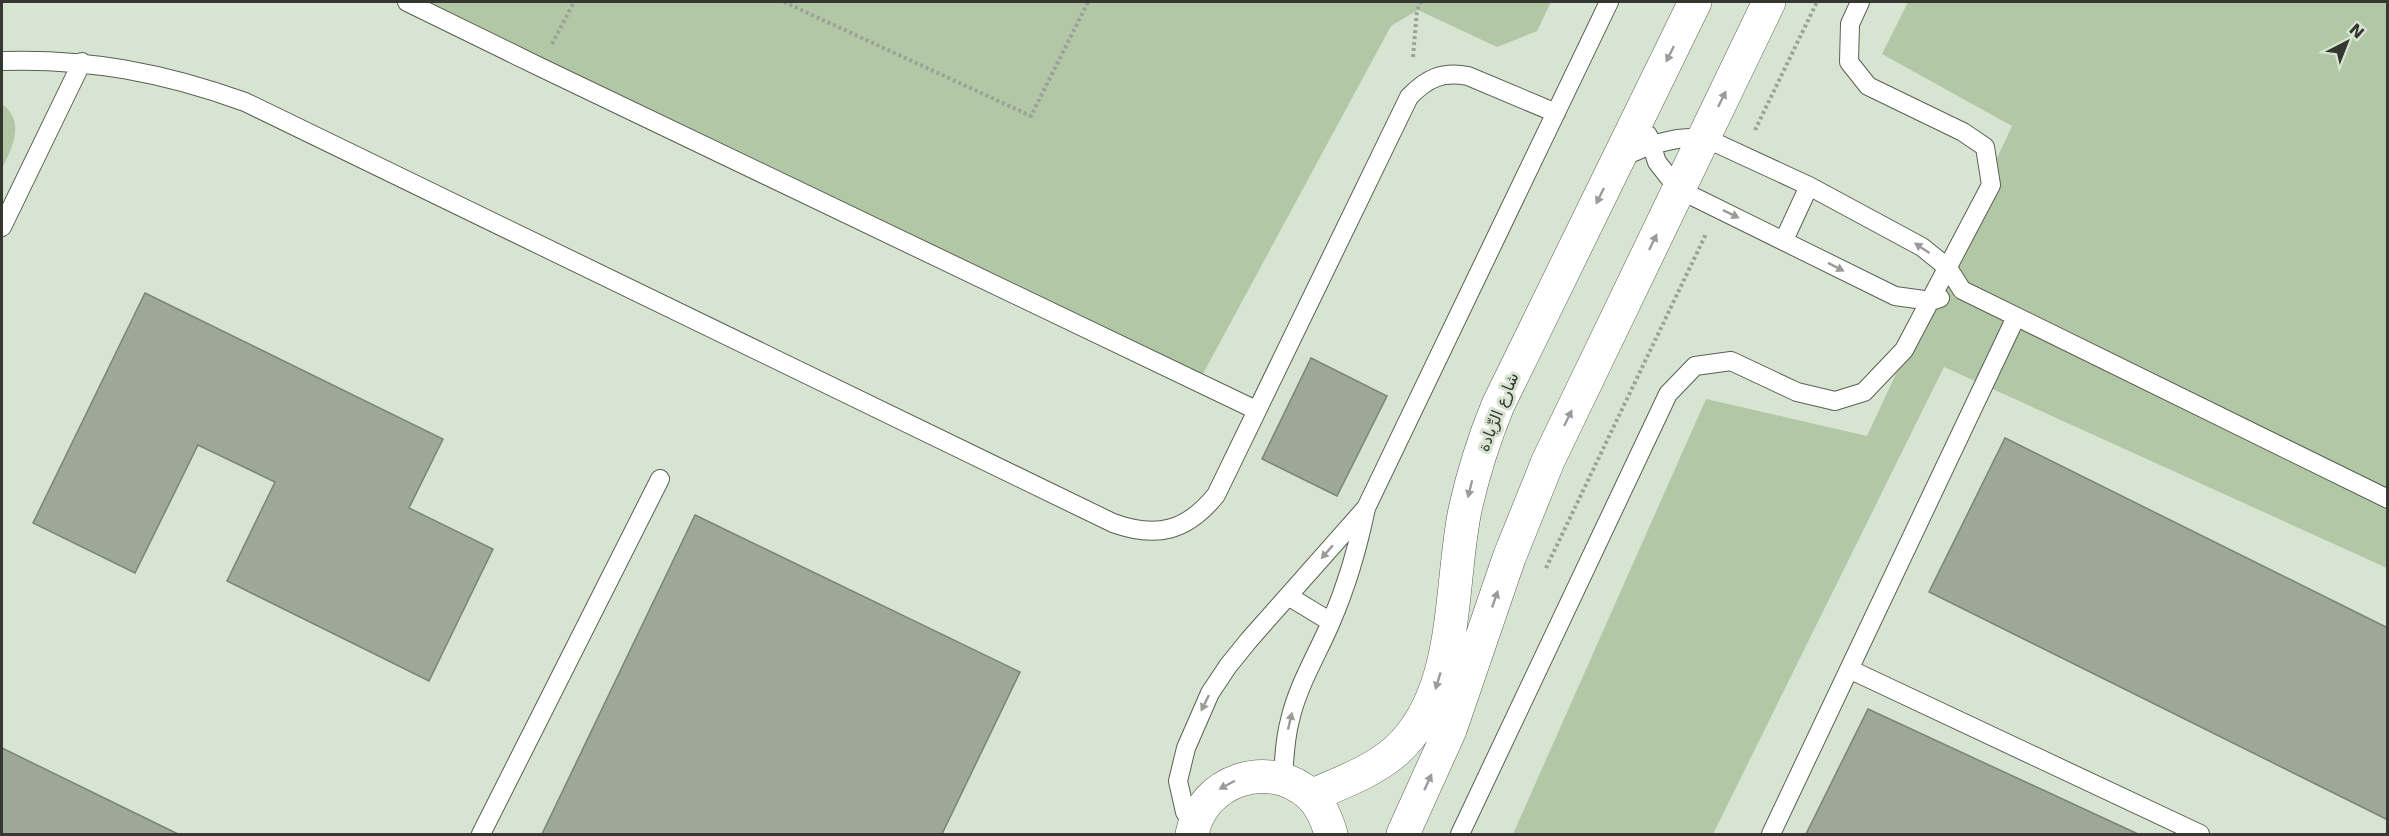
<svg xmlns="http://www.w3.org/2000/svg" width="2389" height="836" font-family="'DejaVu Sans',Cairo,sans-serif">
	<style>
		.green { fill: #b2c7a6 }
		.building { fill: #9da897; stroke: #7b8575; stroke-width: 1.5 }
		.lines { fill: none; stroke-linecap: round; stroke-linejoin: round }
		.service-casing { stroke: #586152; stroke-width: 20 }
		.minor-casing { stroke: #586152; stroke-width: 34 }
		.path { stroke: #9aa395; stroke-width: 4; stroke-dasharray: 3 3; stroke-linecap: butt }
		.service { stroke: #fff; stroke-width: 18 }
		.minor { stroke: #fff; stroke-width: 33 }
		.oneway { fill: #9a9c98 }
		.labels { text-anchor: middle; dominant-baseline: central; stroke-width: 6; stroke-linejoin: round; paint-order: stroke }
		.street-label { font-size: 16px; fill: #343831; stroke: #d8e4d2 }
	</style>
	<rect width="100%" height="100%" fill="#d8e4d2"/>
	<path class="green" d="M407 2H1551L1537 31 1497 47 1418 10 1391 26 1198 383Z
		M1908 2H2387V568L1944 367 1713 834H1513L1706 399 1867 436 2012 126 1882 54Z
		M2 104C26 122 12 148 2 169Z"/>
	<path class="building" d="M145 293 443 439 409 508 493 549 429 681 227 581 275 482 198 445 135 573 33 523Z
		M1311 358 1387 396 1337 496 1262 459Z
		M2005 438 2388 628V820L1929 592Z
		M695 515 1020 672 942 834H542Z
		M1868 709 2138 834H1806Z
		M2 748 178 834H2Z"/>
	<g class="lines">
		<defs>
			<path id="service" d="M407 2 540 67 1256 410
				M2 61C87 58 165 73 245 102L1113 523C1157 539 1187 531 1216 495L1409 97C1427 78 1443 71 1468 76L1556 113
				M1648 135 1657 162 1678 189 1895 296 1931 301 1940 298
				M1620 158 1650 145 1677 139 1703 137 1809 186 1922 247 1948 268 1962 290 2388 499
				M2 227 82 62
				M1784 240 1809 186
				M1288 596 1331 622
				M1849 669 2200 834
				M1283 779C1284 759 1285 739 1290 720 1298 685 1317 655 1331 622 1347 585 1358 547 1366 508L1609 2
				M1193 825 1185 812 1178 781 1186 748 1210 693 1228 666 1249 640 1365 509
				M481 834 660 479
				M1460 834 1668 394 1695 366 1731 361 1797 392 1835 401 1864 392 1904 350 1991 185 1985 147 1963 132 1868 86 1849 62 1850 24 1860 2
				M1771 834 2016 317"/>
			<path id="minor" d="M1311 796C1340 783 1372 772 1396 751 1460 693 1449 588 1465 510 1473 474 1484 439 1498 405L1695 2
				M1192 834C1202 781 1268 757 1310 795 1321 805 1327 820 1331 834
				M1403 834 1450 730 1509 558 1548 461 1769 2"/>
		</defs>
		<use href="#service" class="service-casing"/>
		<use href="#minor" class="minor-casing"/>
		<path class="path" d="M784 2 1031 116 1088 2
			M552 44 574 2
			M1413 57 1417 10 1421 2
			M1755 130 1817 2
			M1546 568 1706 234"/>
		<use href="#service" class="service"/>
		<use href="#minor" class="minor"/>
	</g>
	<defs><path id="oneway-solid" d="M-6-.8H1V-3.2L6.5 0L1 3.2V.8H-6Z" transform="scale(1.5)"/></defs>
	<g class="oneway">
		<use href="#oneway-solid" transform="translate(1670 54) rotate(116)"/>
		<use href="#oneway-solid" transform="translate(1722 99) rotate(-64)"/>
		<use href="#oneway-solid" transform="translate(1600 196) rotate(116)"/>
		<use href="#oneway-solid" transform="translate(1731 214) rotate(26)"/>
		<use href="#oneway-solid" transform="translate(1653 242) rotate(-64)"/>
		<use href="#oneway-solid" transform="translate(1922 248) rotate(-146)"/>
		<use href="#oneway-solid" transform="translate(1836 267) rotate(27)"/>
		<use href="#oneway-solid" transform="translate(1568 418) rotate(-64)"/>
		<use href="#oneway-solid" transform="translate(1470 489) rotate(104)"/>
		<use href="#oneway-solid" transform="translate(1327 552) rotate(131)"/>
		<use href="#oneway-solid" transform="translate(1495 599) rotate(-71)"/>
		<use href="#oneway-solid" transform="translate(1438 681) rotate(107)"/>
		<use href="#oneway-solid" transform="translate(1205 703) rotate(116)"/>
		<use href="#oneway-solid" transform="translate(1290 721) rotate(-77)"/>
		<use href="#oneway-solid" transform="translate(1428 782) rotate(-65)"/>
		<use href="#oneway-solid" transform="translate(1227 785) rotate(152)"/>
	</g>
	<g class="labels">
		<g class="street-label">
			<text transform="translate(1498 412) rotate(-68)">شارع الرِّيادة</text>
		</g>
	</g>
	<rect width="2389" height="836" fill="none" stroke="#343831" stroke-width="6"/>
	<g transform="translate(2347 42) rotate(42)" stroke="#d8e4d2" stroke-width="4.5" paint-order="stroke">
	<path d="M0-4.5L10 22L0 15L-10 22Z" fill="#343831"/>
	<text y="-9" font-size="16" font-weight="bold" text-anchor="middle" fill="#343831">N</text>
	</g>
</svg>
